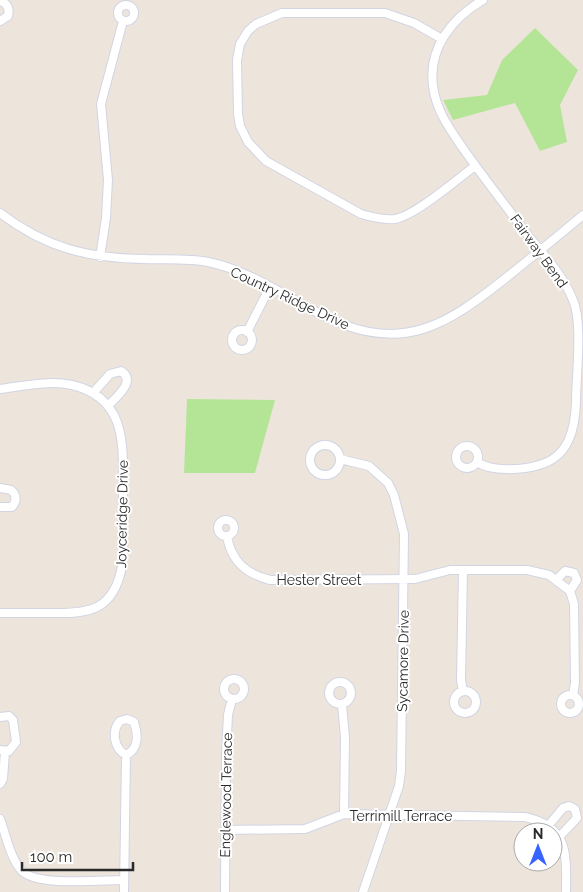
<svg xmlns="http://www.w3.org/2000/svg" width="583" height="892" font-family="Raleway,sans-serif">
	<style>
		.green { fill: #b4e596 }
		.lines { fill: none; stroke-linecap: round; stroke-linejoin: round }
		.minor-casing { stroke: #d1d5e3; stroke-width: 10 }
		.minor { stroke: #fff; stroke-width: 8 }
		.labels { text-anchor: middle; dominant-baseline: central; stroke-width: 4; stroke-linejoin: round; paint-order: stroke }
		.street-label { font-size: 14px; fill: #2a2a2a; stroke: #fff }
	</style>
	<rect width="100%" height="100%" fill="#ede5dc"/>
	<path class="green" d="M535 28 578 70 560 105 567 142 540 151 515 103 453 120 443 100 487 95 502 60Z
		M187 399 275 400 255 473H184Z"/>
	<g class="lines">
		<defs>
			<path id="minor" d="M0 1C7 3 10 8 8 16L0 21
				M118 13a8 8 0 1 1 16 0a8 8 0 1 1-16 0Z
				M442 39 414 23 385 13H282L256 24 248 31 240 44 237 60 238 114 240 126 248 142 266 161 361 214C371 217 384 220 395 219 416 215 456 180 475 166
				M0 213C46 248 87 258 144 259 165 260 188 258 208 262 252 271 289 299 328 318 404 354 448 324 507 277 532 257 558 236 583 215
				M100 257 106 218 108 180 101 104 123 21
				M232 340a10 10 0 1 1 20 0a10 10 0 1 1-20 0Z
				M247 332 270 287
				M0 389C23 386 49 380 72 385 127 398 123 445 123 490 123 515 123 541 122 566 114 610 90 614 51 613 34 613 17 613 0 613
				M93 393 110 374 121 371C137 381 116 397 108 406
				M310 460a15 15 0 1 1 30 0a15 15 0 1 1-30 0Z
				M456 457a11 11 0 1 1 22 0a11 11 0 1 1-22 0Z
				M340 459 369 466 388 483 394 495 404 534 401 771 399 786 363 892
				M477 462C491 472 523 470 539 465 569 457 575 429 576 402 576 376 583 323 573 300 564 277 546 257 530 238 507 208 484 178 462 147 449 128 436 110 433 86 428 48 452 18 483 0
				M0 488 11 490C17 495 17 501 12 507H0
				M218 528a8 8 0 1 1 16 0a8 8 0 1 1-16 0Z
				M227 536C231 561 246 574 270 580L415 579 450 570H527L549 575 570 591 574 604 575 683 573 695
				M463 570 461 680 463 691
				M557 579 565 571 574 573 577 580 570 591
				M224 689a10 10 0 1 1 20 0a10 10 0 1 1-20 0Z
				M329 693a11 11 0 1 1 22 0a11 11 0 1 1-22 0Z
				M454 702a11 11 0 1 1 22 0a11 11 0 1 1-22 0Z
				M561 704a9 9 0 1 1 18 0a9 9 0 1 1-18 0Z
				M342 704 345 738 344 814
				M0 717 9 716 13 720 16 742 9 751 0 750
				M127 719 134 722C138 734 139 749 126 755 114 749 111 731 120 721Z
				M0 784 3 779 5 752
				M0 819C6 835 10 857 21 870 35 887 101 880 124 880
				M548 826 563 808 569 806 575 809 577 818 560 836
				M225 830 305 829 344 814 525 817C570 827 566 855 566 892
				M124 892 126 755
				M225 892 226 755 228 715 232 699"/>
		</defs>
		<use href="#minor" class="minor-casing"/>
		<use href="#minor" class="minor"/>
	</g>
	<g class="labels">
		<g class="street-label">
			<text transform="translate(539 251) rotate(54)">Fairway Bend</text>
			<text transform="translate(290 298) rotate(25)">Country Ridge Drive</text>
			<text transform="translate(122 514) rotate(-89)">Joyceridge Drive</text>
			<text x="319" y="580">Hester Street</text>
			<text transform="translate(403 661) rotate(-89)">Sycamore Drive</text>
			<text transform="translate(226 795) rotate(-89)">Englewood Terrace</text>
			<text x="401" y="816">Terrimill Terrace</text>
		</g>
	</g>
	<g transform="translate(538 847)"><circle r="24" fill="#ffffff" stroke="#aaaaaa"/>
	<path d="M0-4L9 19L0 12L-9 19Z" fill="#3764fe"/>
	<text y="-8" font-size="14" font-weight="bold" text-anchor="middle" fill="#2a2a2a">N</text>
	</g>
	<path d="M22 862v8h111v-8" fill="none" stroke="#2a2a2a" stroke-width="2.5"/>
	<text x="30" y="862" font-size="15" fill="#2a2a2a" stroke="#ffffff" stroke-width="4" paint-order="stroke">100 m</text>
</svg>
